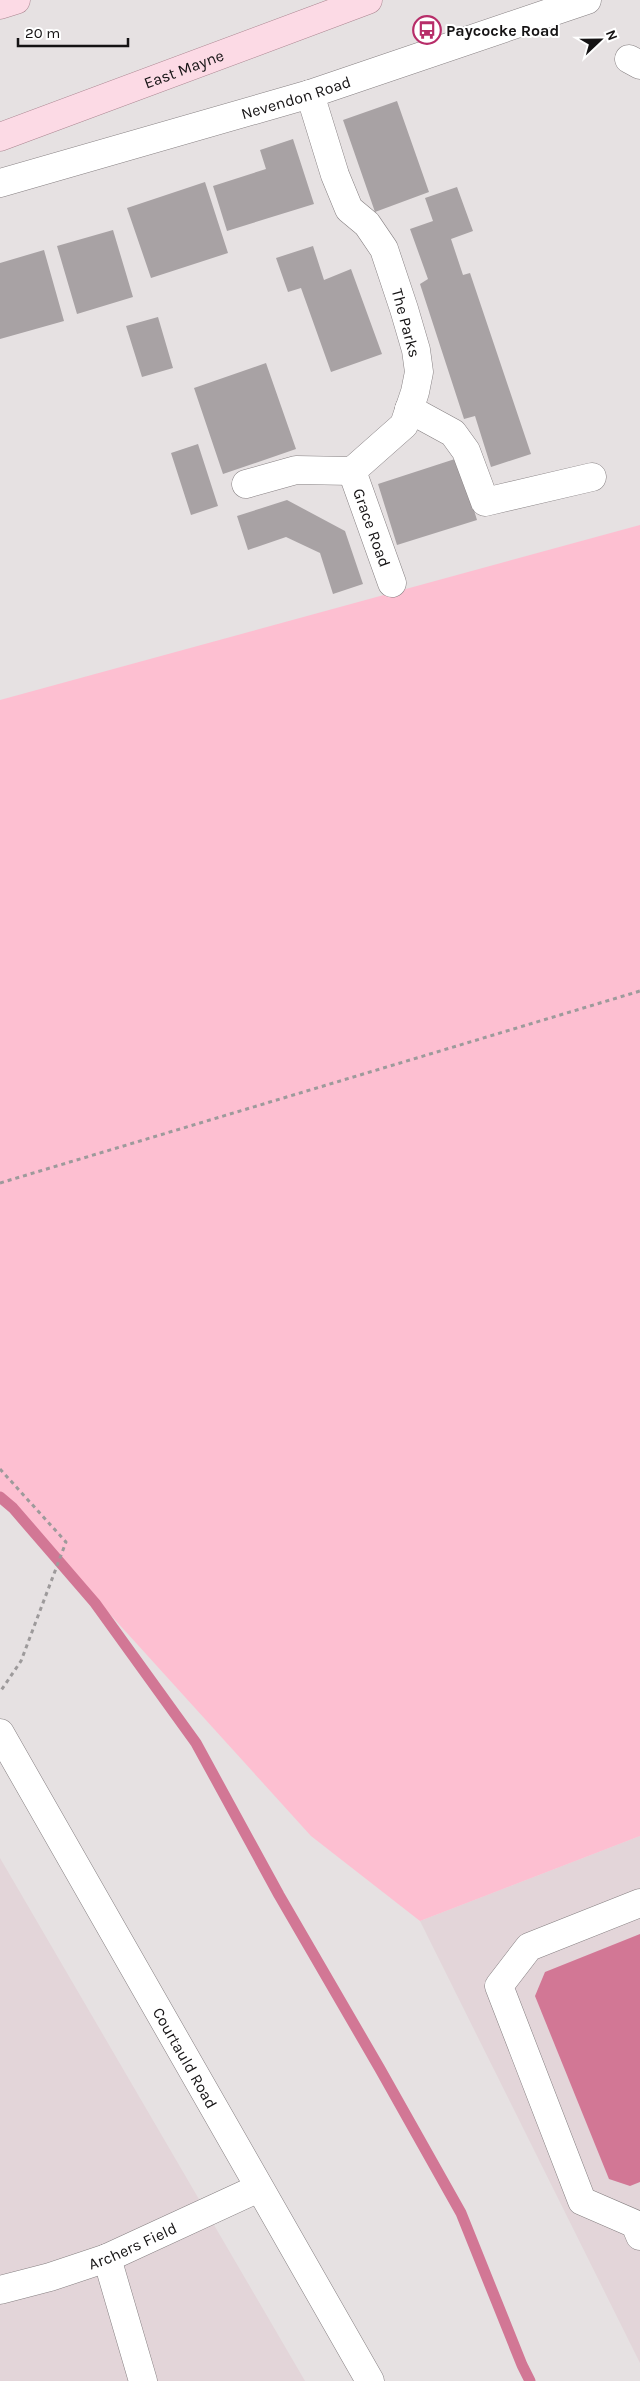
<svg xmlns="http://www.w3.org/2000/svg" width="640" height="2381" font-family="Karla,sans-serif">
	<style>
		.built { fill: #e3d5d9 }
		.green { fill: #fdbfd1 }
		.water { fill: #d27795 }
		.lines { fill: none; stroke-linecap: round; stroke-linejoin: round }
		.stream { stroke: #d27795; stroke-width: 11 }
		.building { fill: #a8a2a4 }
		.minor-casing { stroke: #857f81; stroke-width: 29 }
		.major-casing { stroke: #aa8590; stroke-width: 29 }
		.path { stroke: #9d9a9b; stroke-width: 3; stroke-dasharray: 4 4; stroke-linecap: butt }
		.minor { stroke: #fff; stroke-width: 28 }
		.major { stroke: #fcdae5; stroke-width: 28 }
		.labels { text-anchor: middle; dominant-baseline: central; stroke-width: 4; stroke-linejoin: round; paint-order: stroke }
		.poi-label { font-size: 16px; font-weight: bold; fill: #151314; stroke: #fff; text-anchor: start }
		.street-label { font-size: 16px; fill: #151314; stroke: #fff }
	</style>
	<rect width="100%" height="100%" fill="#e6e1e2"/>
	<path class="built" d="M640 1836V2363L420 1921Z
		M0 1858 305 2381H0Z"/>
	<path class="green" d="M640 525V1836L420 1921 311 1836 0 1493V700Z"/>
	<path class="water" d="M640 1934V2182L630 2186 609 2179 535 1996 545 1972Z"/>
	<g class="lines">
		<path class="stream" d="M0 1497 13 1508 95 1603 196 1743 279 1895 380 2069 461 2213 522 2365 530 2381"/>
	</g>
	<path class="building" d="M397 101 429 192 375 212 343 120Z
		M293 139 314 204 227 231 213 186 266 169 260 150Z
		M205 182 228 253 151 278 127 208Z
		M457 187 473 231 451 239 463 275 470 273 531 454 491 467 475 416 464 419 420 284 428 279 410 229 433 221 425 198Z
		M113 230 133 297 77 314 57 246Z
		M313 246 324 280 351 269 382 354 331 372 301 288 288 292 276 258Z
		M44 250 64 321 0 339V263Z
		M158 317 173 368 142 377 126 326Z
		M266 363 296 449 223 474 194 388Z
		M198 444 218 506 191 515 171 453Z
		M458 458 477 520 397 545 378 484Z
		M287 500 345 531 363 584 333 594 320 553 286 537 248 550 237 516Z"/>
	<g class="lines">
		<defs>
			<g id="minor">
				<path d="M629 59 640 65"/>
				<path id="s1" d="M0 183 310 94 587 0"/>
				<path d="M409 409 453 433 466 451 485 502 592 477"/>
				<path id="s2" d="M352 471 392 583"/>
				<path d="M246 484 296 470 352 471 404 425 415 392 419 372 416 350 404 309 384 249 367 224 349 209 335 175 310 94"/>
				<path id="s3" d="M0 1733 370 2381"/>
				<path d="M640 1903 529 1947 499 1986 582 2201 635 2224 640 2236"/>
				<path d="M107 2258 143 2381"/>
				<path id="s4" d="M0 2290 50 2277 107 2258 259 2188"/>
			</g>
			<g id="major">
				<path d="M0 5 16 0"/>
				<path id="s5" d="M0 137 368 0"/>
			</g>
		</defs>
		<use href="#minor" class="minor-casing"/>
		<use href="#major" class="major-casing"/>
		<path class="path" d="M0 1183 640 991
			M0 1469 66 1542 21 1661 0 1692"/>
		<use href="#minor" class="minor"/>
		<use href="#major" class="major"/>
	</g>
	<defs>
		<symbol id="bus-ring" viewBox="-11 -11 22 22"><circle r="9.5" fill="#fff" stroke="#b72d69" stroke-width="1.5"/><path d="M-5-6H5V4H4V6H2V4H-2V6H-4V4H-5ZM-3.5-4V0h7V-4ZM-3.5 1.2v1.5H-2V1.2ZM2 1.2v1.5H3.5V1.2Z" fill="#b72d69"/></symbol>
	</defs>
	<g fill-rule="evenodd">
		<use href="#bus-ring" x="411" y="14" width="32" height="32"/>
	</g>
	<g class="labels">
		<g class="poi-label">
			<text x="446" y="30">Paycocke Road</text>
		</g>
		<g class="street-label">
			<text stroke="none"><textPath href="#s5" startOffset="196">East Mayne</textPath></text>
			<text stroke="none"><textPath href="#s1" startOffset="308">Nevendon Road</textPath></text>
			<text transform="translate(406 323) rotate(75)">The Parks</text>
			<text stroke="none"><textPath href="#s2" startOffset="60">Grace Road</textPath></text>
			<text stroke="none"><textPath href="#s3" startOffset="374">Courtauld Road</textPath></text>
			<text stroke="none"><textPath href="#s4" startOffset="140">Archers Field</textPath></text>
		</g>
	</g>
	<g transform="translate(600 40) rotate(68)" stroke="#ffffff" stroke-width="4" paint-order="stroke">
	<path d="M0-4L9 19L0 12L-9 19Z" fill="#151314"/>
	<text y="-8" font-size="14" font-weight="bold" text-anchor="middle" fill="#151314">N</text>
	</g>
	<path d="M18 38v8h110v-8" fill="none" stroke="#151314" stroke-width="2.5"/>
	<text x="25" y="38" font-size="15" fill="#151314" stroke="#ffffff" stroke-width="4" paint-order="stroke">20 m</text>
</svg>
